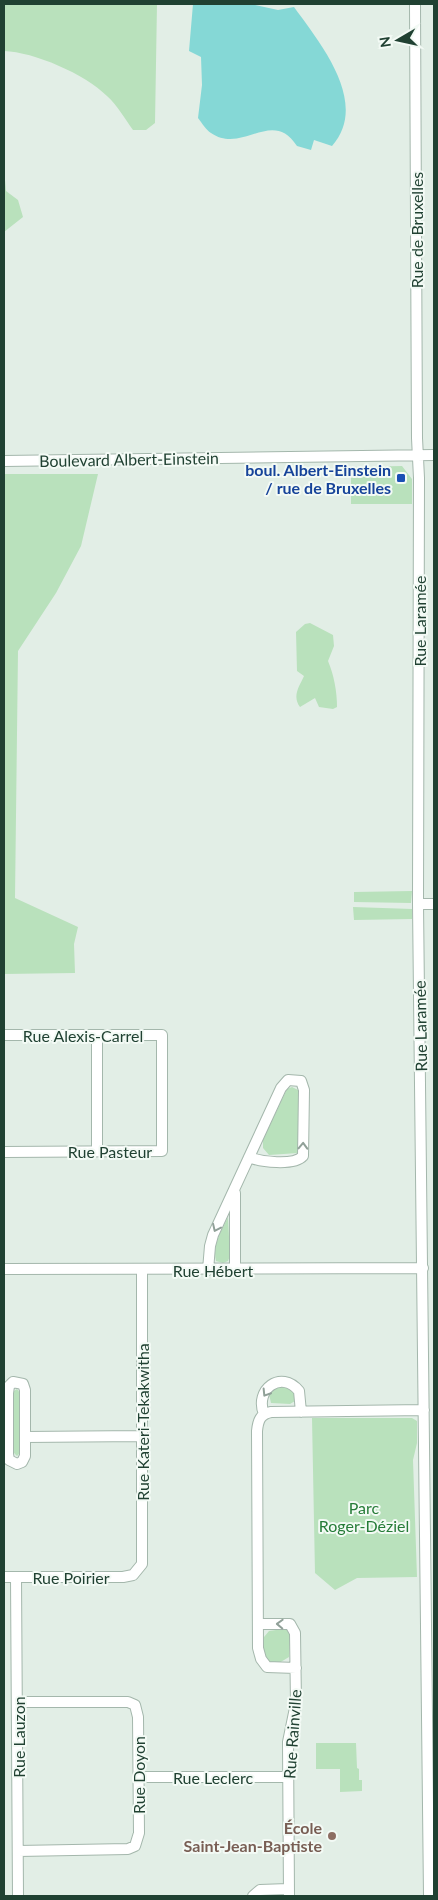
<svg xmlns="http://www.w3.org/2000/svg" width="438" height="1900" font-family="Lato,sans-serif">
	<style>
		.green { fill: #b9e1bc }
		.water { fill: #85d8d6 }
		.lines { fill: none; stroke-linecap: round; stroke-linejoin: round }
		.minor-casing { stroke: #a4b7ac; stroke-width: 12 }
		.minor { stroke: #fff; stroke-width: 10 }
		.oneway { stroke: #90a098 }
		.transit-dot { fill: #1a4fb4; stroke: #f3faf5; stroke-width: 2 }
		.education-dot { fill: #8d6e63; stroke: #f3faf5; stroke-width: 2 }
		.labels { text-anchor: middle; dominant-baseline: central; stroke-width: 4; stroke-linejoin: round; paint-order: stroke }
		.street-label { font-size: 16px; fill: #204132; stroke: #f3faf5 }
		.transit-label { font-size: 16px; font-weight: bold; fill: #164399; stroke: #f3faf5; text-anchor: end }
		.park-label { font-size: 16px; fill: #267c38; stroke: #f3faf5 }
		.education-label { font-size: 16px; font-weight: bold; fill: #785e54; stroke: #f3faf5; text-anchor: end }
	</style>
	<rect width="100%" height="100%" fill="#e2eee6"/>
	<path class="green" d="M4 4H157L155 123 146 130H133C125 119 117 105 107 96 85 74 34 52 4 51Z
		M4 169 6 191 18 200 23 217 4 232Z
		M402 466 412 479V504H351V467Z
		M4 474H98L81 546 56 593 18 651 15 898 78 927 74 944 75 973 4 974Z
		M310 623 333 635 334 646 328 661C334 675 337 692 337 707L333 709 319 707 315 698 300 707C292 696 299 687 304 676L297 671 296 632 305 624Z
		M412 891 411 903 354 902V892Z
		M353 907 412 909V919L354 920Z
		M292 1087 298 1090V1153L269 1155 263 1148V1140L287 1089Z
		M228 1217 230 1256 228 1261 223 1263 216 1261C212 1245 222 1230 228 1217Z
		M286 1386 294 1391 295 1401 290 1404 271 1403 269 1394 276 1387Z
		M17 1389 20 1393 19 1454 17 1456 14 1453V1391Z
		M312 1418H412L417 1421V1443L413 1460 417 1577 357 1578 335 1590 315 1573Z
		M283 1629 287 1630 290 1636 289 1657 279 1663 269 1662 264 1654V1637L269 1631Z
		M316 1743H356L357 1768 359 1769V1780H362V1791L340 1792V1769H316Z"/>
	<path class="water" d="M193 4H251L278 10 294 7C320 43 370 103 332 146L314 140 311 150 297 146C272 107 243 155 211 133 206 130 202 123 198 118L202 85 201 57 189 51Z"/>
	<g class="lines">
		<defs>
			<path id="minor" d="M415 4 417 438 419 478 418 904 429 1896
				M4 461 434 455
				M418 904H434
				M4 1035H162V1151L4 1152
				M97 1151V1035
				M235 1193V1270
				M4 1269 423 1268
				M208 1270 210 1246 213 1235 281 1088 288 1080 301 1081 304 1090 303 1156C294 1166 260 1162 249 1157
				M13 1382 23 1384 25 1390V1456L22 1462 17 1464 9 1460 8 1454V1393L9 1386Z
				M264 1414C254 1390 281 1369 299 1391L301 1412
				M25 1437 142 1436
				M4 1577H123L133 1575 142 1564V1270
				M16 1577 18 1896
				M259 1624H290L295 1633 296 1703 288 1742 289 1896
				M296 1668 267 1667 261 1659 258 1648 257 1431C258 1421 260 1414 271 1412L424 1410
				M18 1702H128L135 1705 138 1717 139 1833 135 1846 128 1849 18 1851
				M138 1777H288
				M253 1896 260 1890 288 1889"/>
		</defs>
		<use href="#minor" class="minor-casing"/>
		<use href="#minor" class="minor"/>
	</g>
	<defs><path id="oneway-chevron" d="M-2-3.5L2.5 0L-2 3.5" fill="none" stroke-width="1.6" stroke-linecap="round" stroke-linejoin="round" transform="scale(1.25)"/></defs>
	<g class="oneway">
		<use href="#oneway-chevron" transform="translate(303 1146) rotate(-88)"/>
		<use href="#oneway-chevron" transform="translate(216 1228) rotate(115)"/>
		<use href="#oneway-chevron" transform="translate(266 1393) rotate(122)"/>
		<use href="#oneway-chevron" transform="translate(280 1624) rotate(-178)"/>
	</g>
	<rect class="transit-dot" x="396" y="473" width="10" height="10" rx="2.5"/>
	<circle class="education-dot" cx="332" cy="1836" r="5"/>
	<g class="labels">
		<g class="street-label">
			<text transform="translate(416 230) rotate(-90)">Rue de Bruxelles</text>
			<text transform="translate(129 459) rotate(-1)">Boulevard Albert-Einstein</text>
			<text transform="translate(419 621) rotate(-90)">Rue Laramée</text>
			<text transform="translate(420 1026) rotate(-91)">Rue Laramée</text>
			<text x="83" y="1035">Rue Alexis-Carrel</text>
			<text x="110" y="1151">Rue Pasteur</text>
			<text x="213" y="1270">Rue Hébert</text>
			<text transform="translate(142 1422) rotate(-90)">Rue Kateri-Tekakwitha</text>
			<text x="71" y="1577">Rue Poirier</text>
			<text transform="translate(292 1734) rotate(-86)">Rue Rainville</text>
			<text transform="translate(18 1737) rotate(-90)">Rue Lauzon</text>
			<text transform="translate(138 1775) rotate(-90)">Rue Doyon</text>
			<text x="213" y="1777">Rue Leclerc</text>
		</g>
		<g class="transit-label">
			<text x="391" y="469">boul. Albert-Einstein<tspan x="391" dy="18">/ rue de Bruxelles</tspan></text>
		</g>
		<g class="park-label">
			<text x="364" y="1507">Parc<tspan x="364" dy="18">Roger-Déziel</tspan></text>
		</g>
		<g class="education-label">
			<text x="322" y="1827">École<tspan x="322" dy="18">Saint-Jean-Baptiste</tspan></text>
		</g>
	</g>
	<rect width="438" height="1900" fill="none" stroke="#204132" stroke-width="10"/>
	<g transform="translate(398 40) rotate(261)" stroke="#f3faf5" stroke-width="4" paint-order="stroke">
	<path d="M0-4L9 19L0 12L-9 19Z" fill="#204132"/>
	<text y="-8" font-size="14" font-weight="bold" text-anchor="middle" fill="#204132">N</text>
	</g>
</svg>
